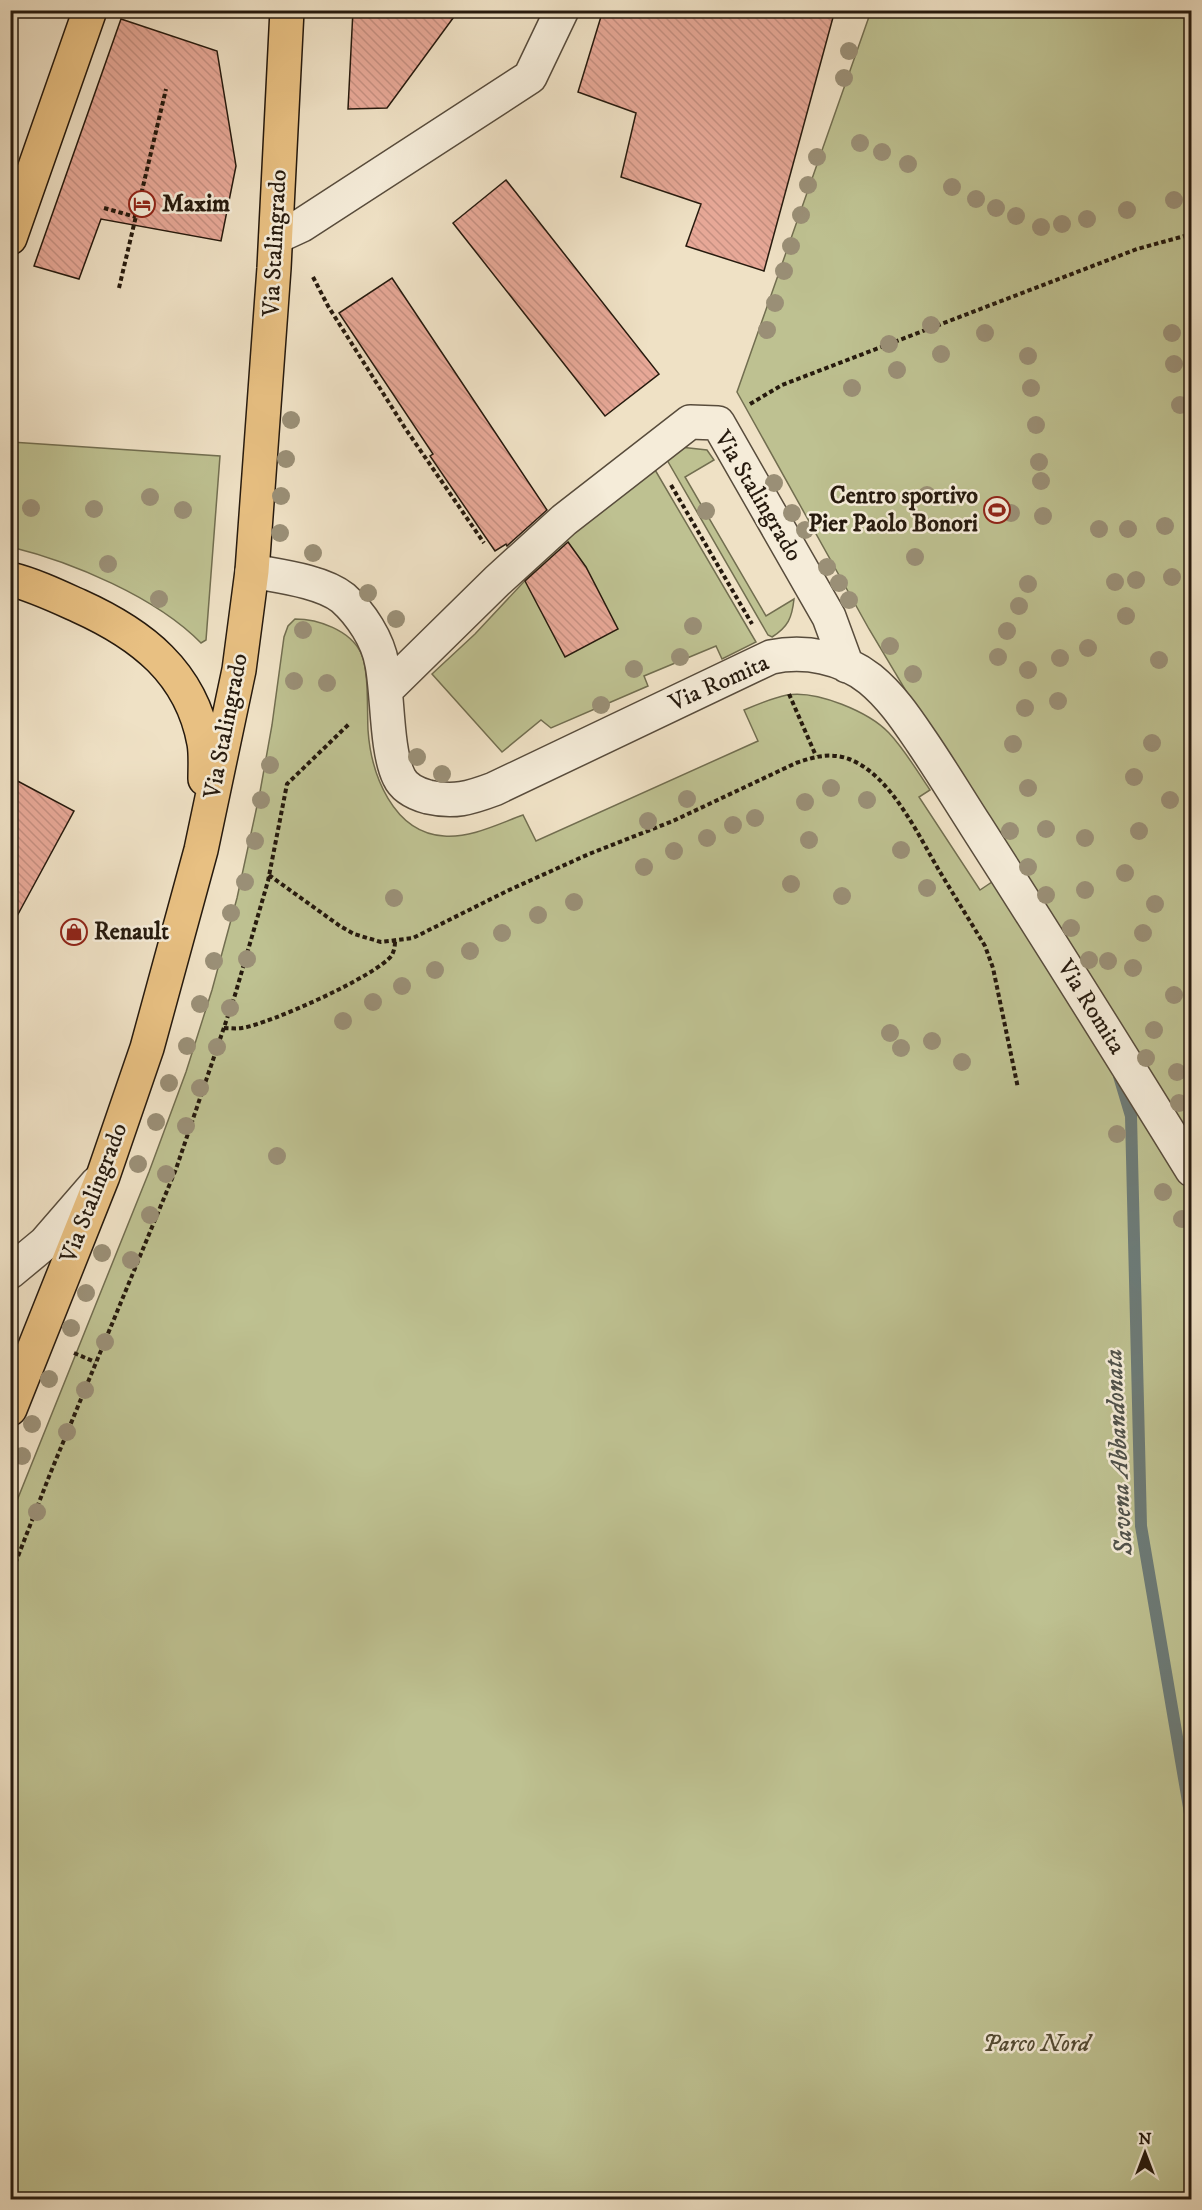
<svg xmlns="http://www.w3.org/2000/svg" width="1202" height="2210" font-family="'IM FELL DW Pica',serif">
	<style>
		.green { fill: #bec191; stroke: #726e50; stroke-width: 1.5 }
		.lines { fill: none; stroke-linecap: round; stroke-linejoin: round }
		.stream { stroke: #6d7b77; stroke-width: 12 }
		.building { fill: url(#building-back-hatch); stroke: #261a0e; stroke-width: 1.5 }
		.minor-casing { stroke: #584c3c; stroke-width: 36 }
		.major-casing { stroke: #261a0e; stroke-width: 36 }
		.path { stroke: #261a0e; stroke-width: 4; stroke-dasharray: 4.5 3; stroke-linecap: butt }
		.minor { stroke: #f5ecd9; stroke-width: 33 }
		.major { stroke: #e8c082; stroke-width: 33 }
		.tree { fill: #9a8f76 }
		.labels { text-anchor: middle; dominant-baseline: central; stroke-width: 5; stroke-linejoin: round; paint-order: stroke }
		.poi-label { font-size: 24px; font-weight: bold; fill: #261a0e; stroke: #f5ecd9; text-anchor: start }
		.street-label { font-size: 24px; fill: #261a0e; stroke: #f5ecd9 }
		.park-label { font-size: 24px; font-style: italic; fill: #544c35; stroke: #f5ecd9 }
		.water-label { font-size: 26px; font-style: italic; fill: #50524b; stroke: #f5ecd9 }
	</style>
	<defs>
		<pattern id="building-back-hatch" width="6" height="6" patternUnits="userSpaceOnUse" patternTransform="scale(1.5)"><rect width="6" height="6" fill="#e7a897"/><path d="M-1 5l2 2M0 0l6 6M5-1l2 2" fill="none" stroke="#c69081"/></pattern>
	</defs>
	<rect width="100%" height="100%" fill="#efe1c5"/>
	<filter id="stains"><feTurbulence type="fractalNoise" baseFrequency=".00333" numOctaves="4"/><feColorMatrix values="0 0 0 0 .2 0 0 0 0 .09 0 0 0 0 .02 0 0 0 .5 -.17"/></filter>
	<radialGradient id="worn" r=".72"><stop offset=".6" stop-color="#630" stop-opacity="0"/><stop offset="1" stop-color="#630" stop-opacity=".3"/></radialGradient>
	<path class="green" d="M871 11H1191V2199H11L10 1518 149 1172 186 1072 212 990 237 898 260 792 272 725 284 637 288 626 295 619C318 619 350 630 361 653 369 670 367 710 368 730 371 774 393 833 444 836 471 838 498 824 523 815L536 841 758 741 744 710C758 704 772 698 787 695 817 690 869 712 889 733 905 750 917 771 930 790L919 797 980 890 992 882 1029 934 1110 1062 1131 1116 1138 1367 1133 1074 1155 1108 869 629 737 392Z
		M11 442 220 456 206 640 201 643C156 597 72 562 11 547Z
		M680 447 707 450 714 460 685 477 766 616 794 599C792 618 788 627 772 637L768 635 663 453Z
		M651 463 756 642 722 659 716 646 644 676 648 686 551 728 541 720 502 752 432 674 475 634 578 524Z"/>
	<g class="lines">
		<path class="stream" d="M1119 1076 1131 1116 1141 1526 1192 1825"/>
	</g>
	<path class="building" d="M353 10H459L387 108 348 109Z
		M603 10H835L764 271 686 246 701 204 621 177 636 113 578 92Z
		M121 19 217 51 236 166 221 241 101 219 79 279 34 266Z
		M506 180 659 374 605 416 453 223Z
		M392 278 547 510 507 546 506 544 495 551 430 456 433 454 339 313Z
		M568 542 586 567 618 629 565 657 525 581Z
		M10 777 74 811 10 929Z"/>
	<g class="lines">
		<defs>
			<path id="minor" d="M276 237 302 225 530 77 562 10
				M252 571C278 576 322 581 343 598 361 614 378 640 382 664 388 694 386 751 399 777 404 788 417 794 428 797 454 803 470 798 494 789L771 657C805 650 842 657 870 679 892 697 907 720 922 742 941 770 958 798 976 826 1049 940 1121 1055 1192 1170
				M386 690 497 581 564 520 690 422 718 423 829 617 847 666
				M10 1272 45 1243 97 1183"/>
			<path id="major" d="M10 238 90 10
				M10 579C34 585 57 596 79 606 141 634 191 672 204 743 206 754 205 768 205 779
				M10 1409 103 1176 147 1048 201 850 239 670 252 571 274 268 287 10"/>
		</defs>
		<use href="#minor" class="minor-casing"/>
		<use href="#major" class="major-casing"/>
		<path class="path" d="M104 208 136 217
			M313 277 328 306 405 428 484 543
			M119 288 166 89
			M750 404 782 385 1137 249 1192 234
			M671 485 752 624
			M789 694 816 756
			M269 875 340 926 354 934 381 942 413 938 507 891 589 854 673 821 796 763C814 757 830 752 849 759 891 775 918 835 940 872 955 897 970 921 985 946L993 968 1018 1088
			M224 1028C230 1028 236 1029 242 1028 269 1024 377 976 392 955 394 951 395 946 395 942
			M74 1353 95 1362
			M10 1577 50 1474 176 1169 235 995 268 881 287 784 350 723"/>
		<use href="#minor" class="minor"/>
		<use href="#major" class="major"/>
	</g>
	<g class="tree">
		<circle cx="849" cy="51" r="9"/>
		<circle cx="844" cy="78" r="9"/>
		<circle cx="860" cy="143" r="9"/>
		<circle cx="882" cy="152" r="9"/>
		<circle cx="817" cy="157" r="9"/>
		<circle cx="908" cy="164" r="9"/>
		<circle cx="808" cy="185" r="9"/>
		<circle cx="952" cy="187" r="9"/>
		<circle cx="976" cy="199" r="9"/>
		<circle cx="1174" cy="200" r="9"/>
		<circle cx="996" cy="208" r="9"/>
		<circle cx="1127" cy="210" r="9"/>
		<circle cx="801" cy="215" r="9"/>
		<circle cx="1016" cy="216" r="9"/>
		<circle cx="1087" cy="219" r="9"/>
		<circle cx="1062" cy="224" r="9"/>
		<circle cx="1041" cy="227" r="9"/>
		<circle cx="791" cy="246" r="9"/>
		<circle cx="784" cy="271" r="9"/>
		<circle cx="775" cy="303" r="9"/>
		<circle cx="931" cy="325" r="9"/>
		<circle cx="767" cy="330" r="9"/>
		<circle cx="985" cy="333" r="9"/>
		<circle cx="1172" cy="333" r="9"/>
		<circle cx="889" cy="344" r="9"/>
		<circle cx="941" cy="354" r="9"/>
		<circle cx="1028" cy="356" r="9"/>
		<circle cx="1174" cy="364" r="9"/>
		<circle cx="897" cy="370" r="9"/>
		<circle cx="852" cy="388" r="9"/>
		<circle cx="1031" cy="388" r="9"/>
		<circle cx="1180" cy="405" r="9"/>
		<circle cx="291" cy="420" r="9"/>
		<circle cx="1036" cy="425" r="9"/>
		<circle cx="286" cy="459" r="9"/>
		<circle cx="1039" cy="462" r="9"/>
		<circle cx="1041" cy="481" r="9"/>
		<circle cx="774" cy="483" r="9"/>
		<circle cx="927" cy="495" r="9"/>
		<circle cx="281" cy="496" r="9"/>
		<circle cx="150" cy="497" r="9"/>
		<circle cx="31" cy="508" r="9"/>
		<circle cx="94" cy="509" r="9"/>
		<circle cx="183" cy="510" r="9"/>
		<circle cx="706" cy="511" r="9"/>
		<circle cx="792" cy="513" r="9"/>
		<circle cx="1011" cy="513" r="9"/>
		<circle cx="1043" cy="516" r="9"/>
		<circle cx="922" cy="524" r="9"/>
		<circle cx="1165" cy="526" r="9"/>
		<circle cx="1099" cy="529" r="9"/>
		<circle cx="1128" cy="529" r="9"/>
		<circle cx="805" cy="530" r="9"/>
		<circle cx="280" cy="533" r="9"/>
		<circle cx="313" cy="553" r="9"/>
		<circle cx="915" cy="557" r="9"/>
		<circle cx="108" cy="564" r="9"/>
		<circle cx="827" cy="567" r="9"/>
		<circle cx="1172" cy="577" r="9"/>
		<circle cx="1136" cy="580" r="9"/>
		<circle cx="1115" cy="582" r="9"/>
		<circle cx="839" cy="583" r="9"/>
		<circle cx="1028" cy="584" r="9"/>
		<circle cx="368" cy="593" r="9"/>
		<circle cx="159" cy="599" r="9"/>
		<circle cx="849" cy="600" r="9"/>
		<circle cx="1019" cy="606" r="9"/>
		<circle cx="1126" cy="616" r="9"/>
		<circle cx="396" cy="619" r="9"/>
		<circle cx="693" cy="626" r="9"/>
		<circle cx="303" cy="630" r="9"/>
		<circle cx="1007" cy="631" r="9"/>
		<circle cx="890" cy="646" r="9"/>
		<circle cx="1088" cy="648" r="9"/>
		<circle cx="680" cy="657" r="9"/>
		<circle cx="998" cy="657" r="9"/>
		<circle cx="1060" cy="658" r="9"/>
		<circle cx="1159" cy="660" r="9"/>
		<circle cx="634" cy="669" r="9"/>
		<circle cx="1028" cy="670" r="9"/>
		<circle cx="913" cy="674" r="9"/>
		<circle cx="294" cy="681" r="9"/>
		<circle cx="327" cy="683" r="9"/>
		<circle cx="1058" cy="701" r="9"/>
		<circle cx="601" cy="705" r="9"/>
		<circle cx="1025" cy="708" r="9"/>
		<circle cx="1152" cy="743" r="9"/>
		<circle cx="1013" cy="744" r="9"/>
		<circle cx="417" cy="757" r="9"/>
		<circle cx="270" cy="765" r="9"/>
		<circle cx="442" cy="774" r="9"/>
		<circle cx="1134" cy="777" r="9"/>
		<circle cx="831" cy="788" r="9"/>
		<circle cx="1028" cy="788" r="9"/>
		<circle cx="687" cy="799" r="9"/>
		<circle cx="261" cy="800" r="9"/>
		<circle cx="867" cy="800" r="9"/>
		<circle cx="1170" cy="800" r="9"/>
		<circle cx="805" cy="802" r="9"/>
		<circle cx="755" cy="818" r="9"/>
		<circle cx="648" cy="821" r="9"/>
		<circle cx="733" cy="825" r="9"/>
		<circle cx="1046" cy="829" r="9"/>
		<circle cx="1010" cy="831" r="9"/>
		<circle cx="1139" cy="831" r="9"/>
		<circle cx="707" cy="838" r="9"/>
		<circle cx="1085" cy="838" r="9"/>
		<circle cx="809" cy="840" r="9"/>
		<circle cx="255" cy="841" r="9"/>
		<circle cx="901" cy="850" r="9"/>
		<circle cx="674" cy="851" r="9"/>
		<circle cx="644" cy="867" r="9"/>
		<circle cx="1028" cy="867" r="9"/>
		<circle cx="1125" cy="873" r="9"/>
		<circle cx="245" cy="882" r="9"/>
		<circle cx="791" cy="884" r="9"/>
		<circle cx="927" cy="888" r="9"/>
		<circle cx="1085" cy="890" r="9"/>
		<circle cx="1046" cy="895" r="9"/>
		<circle cx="842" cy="896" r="9"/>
		<circle cx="394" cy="898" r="9"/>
		<circle cx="574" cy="902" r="9"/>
		<circle cx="1155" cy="904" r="9"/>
		<circle cx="231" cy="913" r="9"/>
		<circle cx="538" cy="915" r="9"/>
		<circle cx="1071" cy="928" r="9"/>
		<circle cx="502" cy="933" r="9"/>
		<circle cx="1143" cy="933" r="9"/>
		<circle cx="470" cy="951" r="9"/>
		<circle cx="247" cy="959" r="9"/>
		<circle cx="1089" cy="960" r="9"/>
		<circle cx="214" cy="961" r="9"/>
		<circle cx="1108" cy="961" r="9"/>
		<circle cx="1133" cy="968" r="9"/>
		<circle cx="435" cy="970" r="9"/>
		<circle cx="402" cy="986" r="9"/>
		<circle cx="1174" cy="995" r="9"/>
		<circle cx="373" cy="1002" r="9"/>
		<circle cx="200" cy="1004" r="9"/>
		<circle cx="230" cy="1008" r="9"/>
		<circle cx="343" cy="1021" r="9"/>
		<circle cx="1154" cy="1030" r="9"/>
		<circle cx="890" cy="1033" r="9"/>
		<circle cx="932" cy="1041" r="9"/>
		<circle cx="187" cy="1046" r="9"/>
		<circle cx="217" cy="1047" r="9"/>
		<circle cx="901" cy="1048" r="9"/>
		<circle cx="1146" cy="1058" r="9"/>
		<circle cx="962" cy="1062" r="9"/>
		<circle cx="1177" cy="1072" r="9"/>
		<circle cx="169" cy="1083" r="9"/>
		<circle cx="200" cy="1088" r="9"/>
		<circle cx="1179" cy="1103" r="9"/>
		<circle cx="156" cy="1122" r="9"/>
		<circle cx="186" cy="1126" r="9"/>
		<circle cx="1117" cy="1134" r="9"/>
		<circle cx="277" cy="1156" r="9"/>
		<circle cx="138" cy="1164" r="9"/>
		<circle cx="166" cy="1174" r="9"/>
		<circle cx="1163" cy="1192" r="9"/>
		<circle cx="150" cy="1215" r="9"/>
		<circle cx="1182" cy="1219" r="9"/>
		<circle cx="102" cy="1253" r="9"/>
		<circle cx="131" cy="1260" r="9"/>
		<circle cx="86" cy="1293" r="9"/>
		<circle cx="71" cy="1328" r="9"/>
		<circle cx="105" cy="1342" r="9"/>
		<circle cx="49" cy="1379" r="9"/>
		<circle cx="85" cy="1390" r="9"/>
		<circle cx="32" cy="1424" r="9"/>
		<circle cx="67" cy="1432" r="9"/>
		<circle cx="22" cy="1456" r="9"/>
		<circle cx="37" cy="1512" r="9"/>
	</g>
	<defs>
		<symbol id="hotel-ring" viewBox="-11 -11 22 22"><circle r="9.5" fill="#f5ecd9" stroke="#8f2418" stroke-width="1.5"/><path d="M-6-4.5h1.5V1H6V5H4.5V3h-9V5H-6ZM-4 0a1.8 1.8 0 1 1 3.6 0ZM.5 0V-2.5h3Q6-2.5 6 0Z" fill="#8f2418"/></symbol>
		<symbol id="stadium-ring" viewBox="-11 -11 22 22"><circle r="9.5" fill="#f5ecd9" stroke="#8f2418" stroke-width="1.5"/><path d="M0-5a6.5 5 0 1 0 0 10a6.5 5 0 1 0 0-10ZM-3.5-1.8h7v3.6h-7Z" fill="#8f2418"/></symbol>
		<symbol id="shop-ring" viewBox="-11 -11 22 22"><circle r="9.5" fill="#f5ecd9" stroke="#8f2418" stroke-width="1.5"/><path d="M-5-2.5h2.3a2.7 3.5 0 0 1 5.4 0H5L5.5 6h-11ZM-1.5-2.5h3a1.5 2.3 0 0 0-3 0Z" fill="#8f2418"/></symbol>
	</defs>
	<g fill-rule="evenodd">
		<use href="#hotel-ring" x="127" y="189" width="30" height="30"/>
		<use href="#stadium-ring" x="982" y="495" width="30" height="30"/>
		<use href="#shop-ring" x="59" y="917" width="30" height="30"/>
	</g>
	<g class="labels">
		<g class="poi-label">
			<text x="162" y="204">Maxim</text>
			<text x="978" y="496" text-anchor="end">Centro sportivo<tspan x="978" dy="28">Pier Paolo Bonori</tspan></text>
			<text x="94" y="932">Renault</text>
		</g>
		<g class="street-label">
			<text transform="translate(275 243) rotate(-87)">Via Stalingrado</text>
			<text transform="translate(758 496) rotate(59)">Via Stalingrado</text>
			<text transform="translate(719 683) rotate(-24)">Via Romita</text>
			<text transform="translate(226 726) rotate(-79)">Via Stalingrado</text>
			<text transform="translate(1091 1007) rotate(58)">Via Romita</text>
			<text transform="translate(94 1193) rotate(-69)">Via Stalingrado</text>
		</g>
		<g class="park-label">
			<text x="1036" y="2044">Parco Nord</text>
		</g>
		<g class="water-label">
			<text transform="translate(1119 1452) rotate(-93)">Savena Abbandonata</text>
		</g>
	</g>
	<rect width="1202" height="2210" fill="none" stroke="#efe1c5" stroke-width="36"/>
	<rect x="12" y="12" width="1178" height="2186" fill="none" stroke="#261a0e" stroke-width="3"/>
	<rect x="18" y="18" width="1166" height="2174" fill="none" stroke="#261a0e" stroke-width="1.5"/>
	<g transform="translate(1145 2153)" stroke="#f5ecd9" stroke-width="4.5" paint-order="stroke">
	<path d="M0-4.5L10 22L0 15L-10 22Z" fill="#261a0e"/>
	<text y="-9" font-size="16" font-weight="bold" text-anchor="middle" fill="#261a0e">N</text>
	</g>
	<rect width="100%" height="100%" filter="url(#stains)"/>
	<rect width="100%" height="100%" fill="url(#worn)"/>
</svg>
